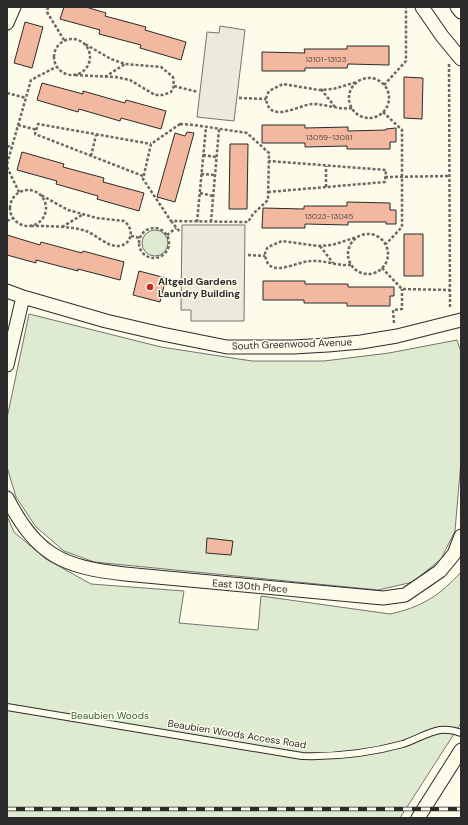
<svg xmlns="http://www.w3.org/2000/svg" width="468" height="825" font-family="'DM Sans',sans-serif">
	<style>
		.green { fill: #deebd1; stroke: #74746e }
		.parking { fill: #eceadb; stroke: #74746e }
		.building { fill: #f2b8a0; stroke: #2b2b2b }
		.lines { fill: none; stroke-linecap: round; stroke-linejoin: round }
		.lane-casing { stroke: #2b2b2b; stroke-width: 8 }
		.street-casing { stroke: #2b2b2b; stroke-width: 15 }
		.path { stroke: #6a6964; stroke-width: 2.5; stroke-dasharray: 3 2; stroke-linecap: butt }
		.lane { stroke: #fdfbea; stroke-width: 6 }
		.street { stroke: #fdfbea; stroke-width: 13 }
		.rail-casing { stroke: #2b2b2b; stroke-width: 4.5 }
		.rail { stroke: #fdfbea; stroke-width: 3; stroke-dasharray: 9; stroke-linecap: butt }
		.poi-dot { fill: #c62828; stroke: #fdfbea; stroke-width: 1.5 }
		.labels { text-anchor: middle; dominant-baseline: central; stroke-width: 3; stroke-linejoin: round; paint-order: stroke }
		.number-label { font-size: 8px; fill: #5d4e48 }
		.poi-label { font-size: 10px; font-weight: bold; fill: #2b2b2b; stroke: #fdfbea; text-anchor: start }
		.street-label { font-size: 10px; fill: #2b2b2b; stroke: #fdfbea }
		.park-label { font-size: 10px; fill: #34623c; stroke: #fdfbea }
	</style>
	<rect width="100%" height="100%" fill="#fdfbea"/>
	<path class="green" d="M142 243a13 13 0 1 1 26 0a13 13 0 1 1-26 0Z
		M29 314 161 347 252 361H324L389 353 457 340 461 352V461L455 531 441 559 413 582 378 590 94 562 64 551 36 527 16 497 7 467V418Z
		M7 516 14 532 46 559 91 584 184 591 179 623 258 630 261 596 390 614C422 607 439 596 461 572V723L400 818H7Z"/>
	<path class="parking" d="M220 26 245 30 234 121 197 117 207 32 219 33Z
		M182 225H245L244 321H191V310H181Z"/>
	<path class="building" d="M64 7H86L106 13 105 16 146 27 145 30 186 42 181 60 140 48 141 45 99 34 100 30 60 19Z
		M25 22 43 27 32 68 14 63Z
		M347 46H389V65L348 64 347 68H305V71H262V52L305 53 304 49H347Z
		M404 77 423 78 422 119 404 118Z
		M42 83 83 94V91L125 103 126 100 166 111 161 129 121 118 120 121 79 109 78 112 37 100Z
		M262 125H305V128L348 127V131L386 130V129L396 128V142H390V149H347V146L305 147V143H262Z
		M187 132 194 133 175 202 157 197 175 133 185 136Z
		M230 144H248L247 209H229Z
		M22 152 64 164 63 167 104 178 103 182 144 193 139 211 97 199 98 196 56 184 57 181 17 170Z
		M347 202 390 203V210H396V224H386V222H348V225L305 224V228H262L263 208 304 209V206H347Z
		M404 234H423V276H404Z
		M7 235 40 245 41 242 82 253 83 251 124 262 120 280 78 269V271L36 260V263L7 255Z
		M139 271 166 278 160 302 133 295Z
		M263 281H305V284H348V287H394V296H390V306H347V303H304V300H263Z
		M207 538 233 541 231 555 206 553Z"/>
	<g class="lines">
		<defs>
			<path id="lane" d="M7 707 302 756C336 757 370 753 403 744 415 740 428 732 440 730 448 729 454 730 461 733"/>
			<path id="street" d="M422 7 442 36 461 59
				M457 7 461 12
				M7 23 14 7
				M7 291 23 297 106 321 162 334 227 347H293L328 345 361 342 397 336 461 320
				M7 365 23 297
				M7 498C37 556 63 567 125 574L383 598 405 595 440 571 454 554 461 536
				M418 818 461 750"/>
		</defs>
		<use href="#lane" class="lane-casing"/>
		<use href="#street" class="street-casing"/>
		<path class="path" d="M48 7 47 12 64 40
			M54 57a18 18 0 1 1 36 0a18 18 0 1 1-36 0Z
			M449 64 450 309
			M75 75 115 77 130 80 155 95H163L171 92 174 86 173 77 161 67 125 64 111 59 85 44
			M105 77 125 64
			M349 98a20 20 0 1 1 40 0a20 20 0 1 1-40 0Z
			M384 85 406 61V7
			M174 86 198 92
			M321 89 335 107
			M7 93 26 98
			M239 98 266 99
			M352 108C338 110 326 104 312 104 300 105 272 122 267 103 265 98 267 95 269 91L283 84 319 90 333 89 357 82
			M383 112 402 130V227L386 244
			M180 124 194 125 247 133 269 153 268 200 253 214 248 222 171 221 143 179 151 144Z
			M18 125 37 130
			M7 146 12 147
			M203 155 216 157
			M91 156 96 135
			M7 164 31 80 56 67
			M7 167 19 192
			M201 174 215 175
			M143 176 35 134 38 124 151 144
			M385 177 449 176
			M326 187V166
			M10 208a18 18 0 1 1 36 0a18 18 0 1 1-36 0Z
			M268 192 385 182 386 170 269 161
			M200 193 213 196
			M7 221 13 218
			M171 221 180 232
			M197 222 206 127
			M211 222 219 129
			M31 226C46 226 73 226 86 231 97 235 107 247 119 246 133 244 134 228 124 221L97 218 68 210 41 195
			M62 227 82 215
			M139 243a15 15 0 1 1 30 0a15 15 0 1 1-30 0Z
			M348 254a20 20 0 1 1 40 0a20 20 0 1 1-40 0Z
			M167 235 176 228
			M131 236 140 238
			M320 246 333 263
			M248 255 265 256
			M351 265C337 266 325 260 311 261 298 261 271 278 266 259 264 255 265 251 268 247L282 241 318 246 332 245 357 237
			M382 268 402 289 450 290
			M394 323 393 310 402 309V289"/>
		<use href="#lane" class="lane"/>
		<use href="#street" class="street"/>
		<defs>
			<path id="rail" d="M7 809H461"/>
		</defs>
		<use href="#rail" class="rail-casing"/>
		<use href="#rail" class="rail"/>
	</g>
	<circle class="poi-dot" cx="150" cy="287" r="4"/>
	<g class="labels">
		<g class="number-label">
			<text x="326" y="59">13101-13123</text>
			<text x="329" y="137">13059-13081</text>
			<text x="329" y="216">13023-13045</text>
		</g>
		<g class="poi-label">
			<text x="158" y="281">Altgeld Gardens<tspan x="158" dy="12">Laundry Building</tspan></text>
		</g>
		<g class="street-label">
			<text transform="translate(292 344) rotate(-2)">South Greenwood Avenue</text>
			<text transform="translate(250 586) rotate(5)">East 130th Place</text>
			<text transform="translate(237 734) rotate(9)">Beaubien Woods Access Road</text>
		</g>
		<g class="park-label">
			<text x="110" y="715">Beaubien Woods</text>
		</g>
	</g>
	<rect width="468" height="825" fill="none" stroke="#2b2b2b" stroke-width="16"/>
</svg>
